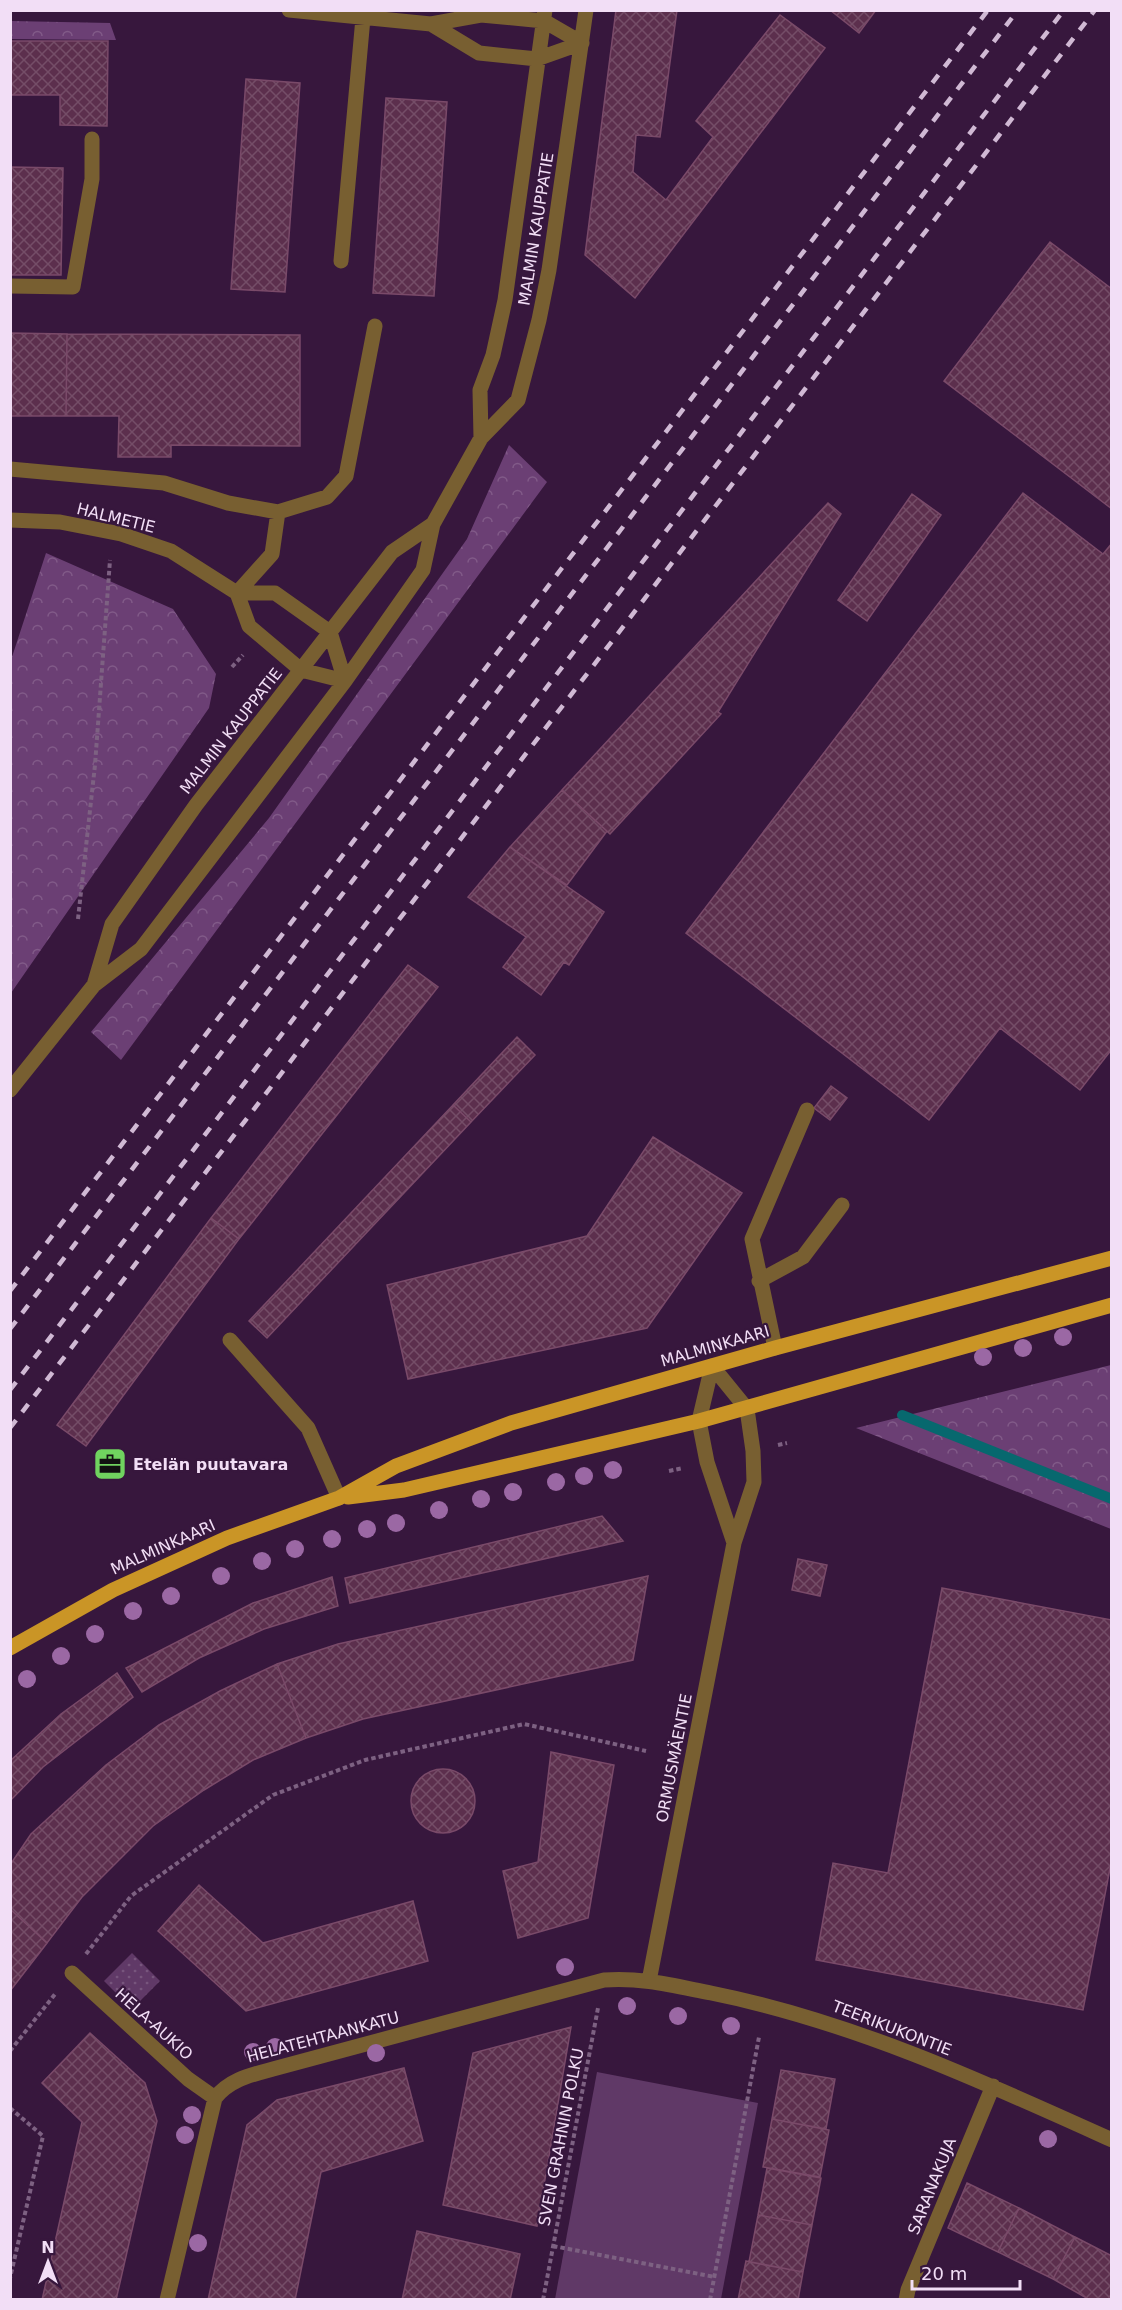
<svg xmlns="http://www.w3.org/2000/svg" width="1122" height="2310" font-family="'DejaVu Sans',sans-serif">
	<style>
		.grass { fill: url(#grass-dots) }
		.forest { fill: url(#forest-crowns) }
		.green { fill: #603967 }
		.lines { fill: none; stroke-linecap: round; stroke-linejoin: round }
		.stream { stroke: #07686e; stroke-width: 10 }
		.building { fill: url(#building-cross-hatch); stroke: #7a4a69; stroke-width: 1.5 }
		.path { stroke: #7d6182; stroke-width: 4; stroke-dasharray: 4.5 3; stroke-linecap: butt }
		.minor { stroke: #785f31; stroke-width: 15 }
		.major { stroke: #ca9526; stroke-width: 15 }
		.rail { stroke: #d0b9d4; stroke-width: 4.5; stroke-dasharray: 10 10; stroke-linecap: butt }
		.tree { fill: #9b68a4 }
		.labels { text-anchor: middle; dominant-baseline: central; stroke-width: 4.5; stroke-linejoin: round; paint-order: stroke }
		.street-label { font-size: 16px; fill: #f2def6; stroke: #37173d }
		.poi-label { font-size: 16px; font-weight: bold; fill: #f2def6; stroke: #37173d; text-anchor: start }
	</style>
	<defs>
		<pattern id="grass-dots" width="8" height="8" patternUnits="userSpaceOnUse" patternTransform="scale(1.5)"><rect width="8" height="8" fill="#603967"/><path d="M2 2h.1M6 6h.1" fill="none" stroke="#77557d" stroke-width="1.8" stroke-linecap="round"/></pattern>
		<pattern id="forest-crowns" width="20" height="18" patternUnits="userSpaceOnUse" patternTransform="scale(1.5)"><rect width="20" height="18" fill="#6b3f74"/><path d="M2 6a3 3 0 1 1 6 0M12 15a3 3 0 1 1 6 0" fill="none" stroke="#815a88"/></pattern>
		<pattern id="building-cross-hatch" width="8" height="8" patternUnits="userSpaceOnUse" patternTransform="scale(1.5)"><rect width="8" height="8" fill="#5c2f4d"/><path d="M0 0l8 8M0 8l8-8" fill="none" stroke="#744d67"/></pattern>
	</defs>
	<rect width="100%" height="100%" fill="#37173d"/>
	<path class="grass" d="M132 1953 160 1981 132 2009 104 1981Z"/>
	<path class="forest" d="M11 21 110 23 116 40 11 39Z
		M509 445 547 482 121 1060 91 1032 269 818 467 539Z
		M46 553 173 609 216 674 209 708 11 993V660Z
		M1111 1365V1529L856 1428Z"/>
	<path class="green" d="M597 2072 758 2103 721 2299H555Z"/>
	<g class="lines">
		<path class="stream" d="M902 1415 1112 1499"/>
	</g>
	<path class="building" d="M616 10H677L660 137 636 135 633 172 666 200 713 137 696 121 780 15 825 48 635 298 585 255Z
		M830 10H876L859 33Z
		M10 41H108L107 126 60 125V95H10Z
		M246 79 300 83 285 292 231 289Z
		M386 98 447 102 434 296 373 293Z
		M10 167 63 168 61 275H10Z
		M1050 242 1112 289V509L944 381Z
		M10 333 67 334 66 416H10Z
		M67 334 300 335V446L171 445V457H118L119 416H66Z
		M1023 493 1103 554 1112 543V1049L1080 1090 1000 1028 929 1120 686 933Z
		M912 494 941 515 867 621 838 600Z
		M828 503 841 514 718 712 721 714 610 834 562 790Z
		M562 790 607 831 567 885 510 847Z
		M510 847 604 912 569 965 564 962 541 995 503 967 526 937 468 897Z
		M408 965 438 987 239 1239 211 1218Z
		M517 1037 535 1055 471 1122 453 1105Z
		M831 1086 847 1098 830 1120 814 1108Z
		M453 1105 471 1122 267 1338 249 1321Z
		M653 1137 742 1193 647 1328 408 1379 387 1285 587 1236Z
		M211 1218 239 1239 86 1446 57 1425Z
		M602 1516 623 1541 350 1603 345 1578Z
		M798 1559 827 1565 820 1596 792 1590Z
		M648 1576 633 1660 363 1719 306 1738 277 1664 338 1644Z
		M332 1577 338 1606 264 1629 199 1658 142 1692 126 1668 253 1603Z
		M942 1588 1112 1620V1858L1083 2010 816 1960 833 1863 888 1873Z
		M277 1664 306 1738 253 1760 204 1790 153 1826 82 1897 47 1943 10 1909V1865L31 1834 106 1765 159 1725 220 1691Z
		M117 1673 133 1697 43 1767 10 1801V1761L61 1714Z
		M551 1752 614 1765 588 1918 518 1938 503 1871 538 1862Z
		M411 1801a32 32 0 1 1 64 0a32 32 0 1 1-64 0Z
		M199 1885 263 1943 413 1901 428 1961 246 2011 158 1931Z
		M10 1909 47 1943 10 1991Z
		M571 2027 537 2226 443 2205 473 2053Z
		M90 2033 145 2083 157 2121 116 2300H42L82 2122 42 2083Z
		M404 2068 423 2141 321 2172 295 2300H208L247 2125 277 2100Z
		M781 2070 835 2079 826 2129 772 2119Z
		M772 2119 829 2130 820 2177 763 2167Z
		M767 2168 821 2178 812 2225 758 2215Z
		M967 2183 1019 2208 998 2252 948 2228Z
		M1019 2208 1075 2237 1053 2279 998 2252Z
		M758 2215 812 2225 803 2272 749 2262Z
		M417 2231 520 2254 510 2300H402Z
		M1075 2237 1112 2256V2292L1108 2300H1090L1053 2279Z
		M746 2261 803 2272 798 2300H738Z"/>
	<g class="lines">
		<path class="path" d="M232 667 243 655
			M78 919 95 765 110 560
			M778 1445 787 1443
			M669 1471 683 1468
			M86 1954 131 1896 273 1795 365 1760 524 1724 646 1751
			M10 2051 56 1993
			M10 2108 43 2136 10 2278
			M553 2246 715 2277
			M543 2300 598 2008
			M710 2300 759 2037"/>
		<path class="minor" d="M289 10 431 24 481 15 544 21 582 43
			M431 24 479 53 537 59 582 43
			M341 261 363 18
			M10 286 73 287 92 179V139
			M481 438 480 390 493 355 505 300 545 10
			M10 469 164 483 228 503 278 512 327 497 346 476 375 326
			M10 520 60 522 121 534 171 551 237 593H275L330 632 345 681
			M237 593 249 626 301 670 345 681
			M237 593 272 554 278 512
			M94 985 112 924 196 805 392 552 433 524
			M10 1090 94 985 141 949 345 681 423 570 433 524 481 438 518 400 539 320 549 270 586 10
			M759 1281 803 1257 842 1205
			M230 1340 308 1428 339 1498
			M775 1348 752 1239 807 1110
			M712 1366 699 1421 707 1462 734 1543
			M72 1973 188 2079 215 2098
			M649 1981 734 1543 754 1482 753 1451 747 1409 712 1366
			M167 2300 215 2098C230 2079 251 2075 273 2069L604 1980C641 1977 675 1986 711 1993 851 2021 982 2081 1112 2140
			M906 2300 908 2290 993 2086"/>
		<path class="major" d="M348 1497 404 1490 699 1421 1112 1305
			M10 1648 113 1590 227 1538 339 1498 396 1466 511 1423 775 1348 1112 1258"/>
		<path class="rail" d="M10 1291 988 10
			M10 1329 1018 10
			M10 1390 1064 10
			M10 1428 1095 10"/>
	</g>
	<g class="tree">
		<circle cx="1063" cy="1337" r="9"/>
		<circle cx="1023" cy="1348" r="9"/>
		<circle cx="983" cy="1357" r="9"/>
		<circle cx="613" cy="1470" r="9"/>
		<circle cx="584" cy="1476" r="9"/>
		<circle cx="556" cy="1482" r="9"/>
		<circle cx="513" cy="1492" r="9"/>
		<circle cx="481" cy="1499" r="9"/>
		<circle cx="439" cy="1510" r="9"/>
		<circle cx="396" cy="1523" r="9"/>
		<circle cx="367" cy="1529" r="9"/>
		<circle cx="332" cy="1539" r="9"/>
		<circle cx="295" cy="1549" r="9"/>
		<circle cx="262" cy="1561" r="9"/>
		<circle cx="221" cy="1576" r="9"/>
		<circle cx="171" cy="1596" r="9"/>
		<circle cx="133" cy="1611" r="9"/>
		<circle cx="95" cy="1634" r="9"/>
		<circle cx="61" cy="1656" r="9"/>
		<circle cx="27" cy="1679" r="9"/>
		<circle cx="565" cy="1967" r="9"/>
		<circle cx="627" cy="2006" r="9"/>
		<circle cx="678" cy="2016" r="9"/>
		<circle cx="731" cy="2026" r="9"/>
		<circle cx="275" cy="2047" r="9"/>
		<circle cx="253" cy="2052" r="9"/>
		<circle cx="376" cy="2053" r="9"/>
		<circle cx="192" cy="2115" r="9"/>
		<circle cx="185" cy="2135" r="9"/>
		<circle cx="1048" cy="2139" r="9"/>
		<circle cx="198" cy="2243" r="9"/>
	</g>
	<defs>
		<symbol id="office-square" viewBox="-11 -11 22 22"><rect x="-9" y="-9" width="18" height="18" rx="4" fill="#70d35f" stroke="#37173d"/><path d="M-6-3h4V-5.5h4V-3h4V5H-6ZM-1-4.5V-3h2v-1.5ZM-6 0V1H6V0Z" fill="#111"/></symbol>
	</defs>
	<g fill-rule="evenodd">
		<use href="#office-square" x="91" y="1445" width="38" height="38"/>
	</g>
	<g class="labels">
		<g class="street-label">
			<text transform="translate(536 229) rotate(-81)">MALMIN KAUPPATIE</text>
			<text transform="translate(116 518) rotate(14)">HALMETIE</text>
			<text transform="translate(231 731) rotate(-52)">MALMIN KAUPPATIE</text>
			<text transform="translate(715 1346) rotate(-16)">MALMINKAARI</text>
			<text transform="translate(163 1547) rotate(-24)">MALMINKAARI</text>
			<text transform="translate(674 1758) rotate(-79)">ORMUSMÄENTIE</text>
			<text transform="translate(154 2024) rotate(42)">HELA-AUKIO</text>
			<text transform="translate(892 2028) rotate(21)">TEERIKUKONTIE</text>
			<text transform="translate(323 2037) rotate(-15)">HELATEHTAANKATU</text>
			<text transform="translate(561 2137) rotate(-79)">SVEN GRAHNIN POLKU</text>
			<text transform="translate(932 2186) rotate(-68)">SARANAKUJA</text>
		</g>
		<g class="poi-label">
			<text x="133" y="1464">Etelän puutavara</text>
		</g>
	</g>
	<rect width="1122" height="2310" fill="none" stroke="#f2def6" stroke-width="24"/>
	<g transform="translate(48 2262)" stroke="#37173d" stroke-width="4.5" paint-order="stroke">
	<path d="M0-4.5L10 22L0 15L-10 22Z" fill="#f2def6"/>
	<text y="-9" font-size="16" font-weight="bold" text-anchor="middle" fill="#f2def6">N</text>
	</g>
	<path d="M912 2280v9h108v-9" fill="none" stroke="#f2def6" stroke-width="3"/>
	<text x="921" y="2280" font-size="18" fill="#f2def6" stroke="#37173d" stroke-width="4.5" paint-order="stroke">20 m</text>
</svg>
